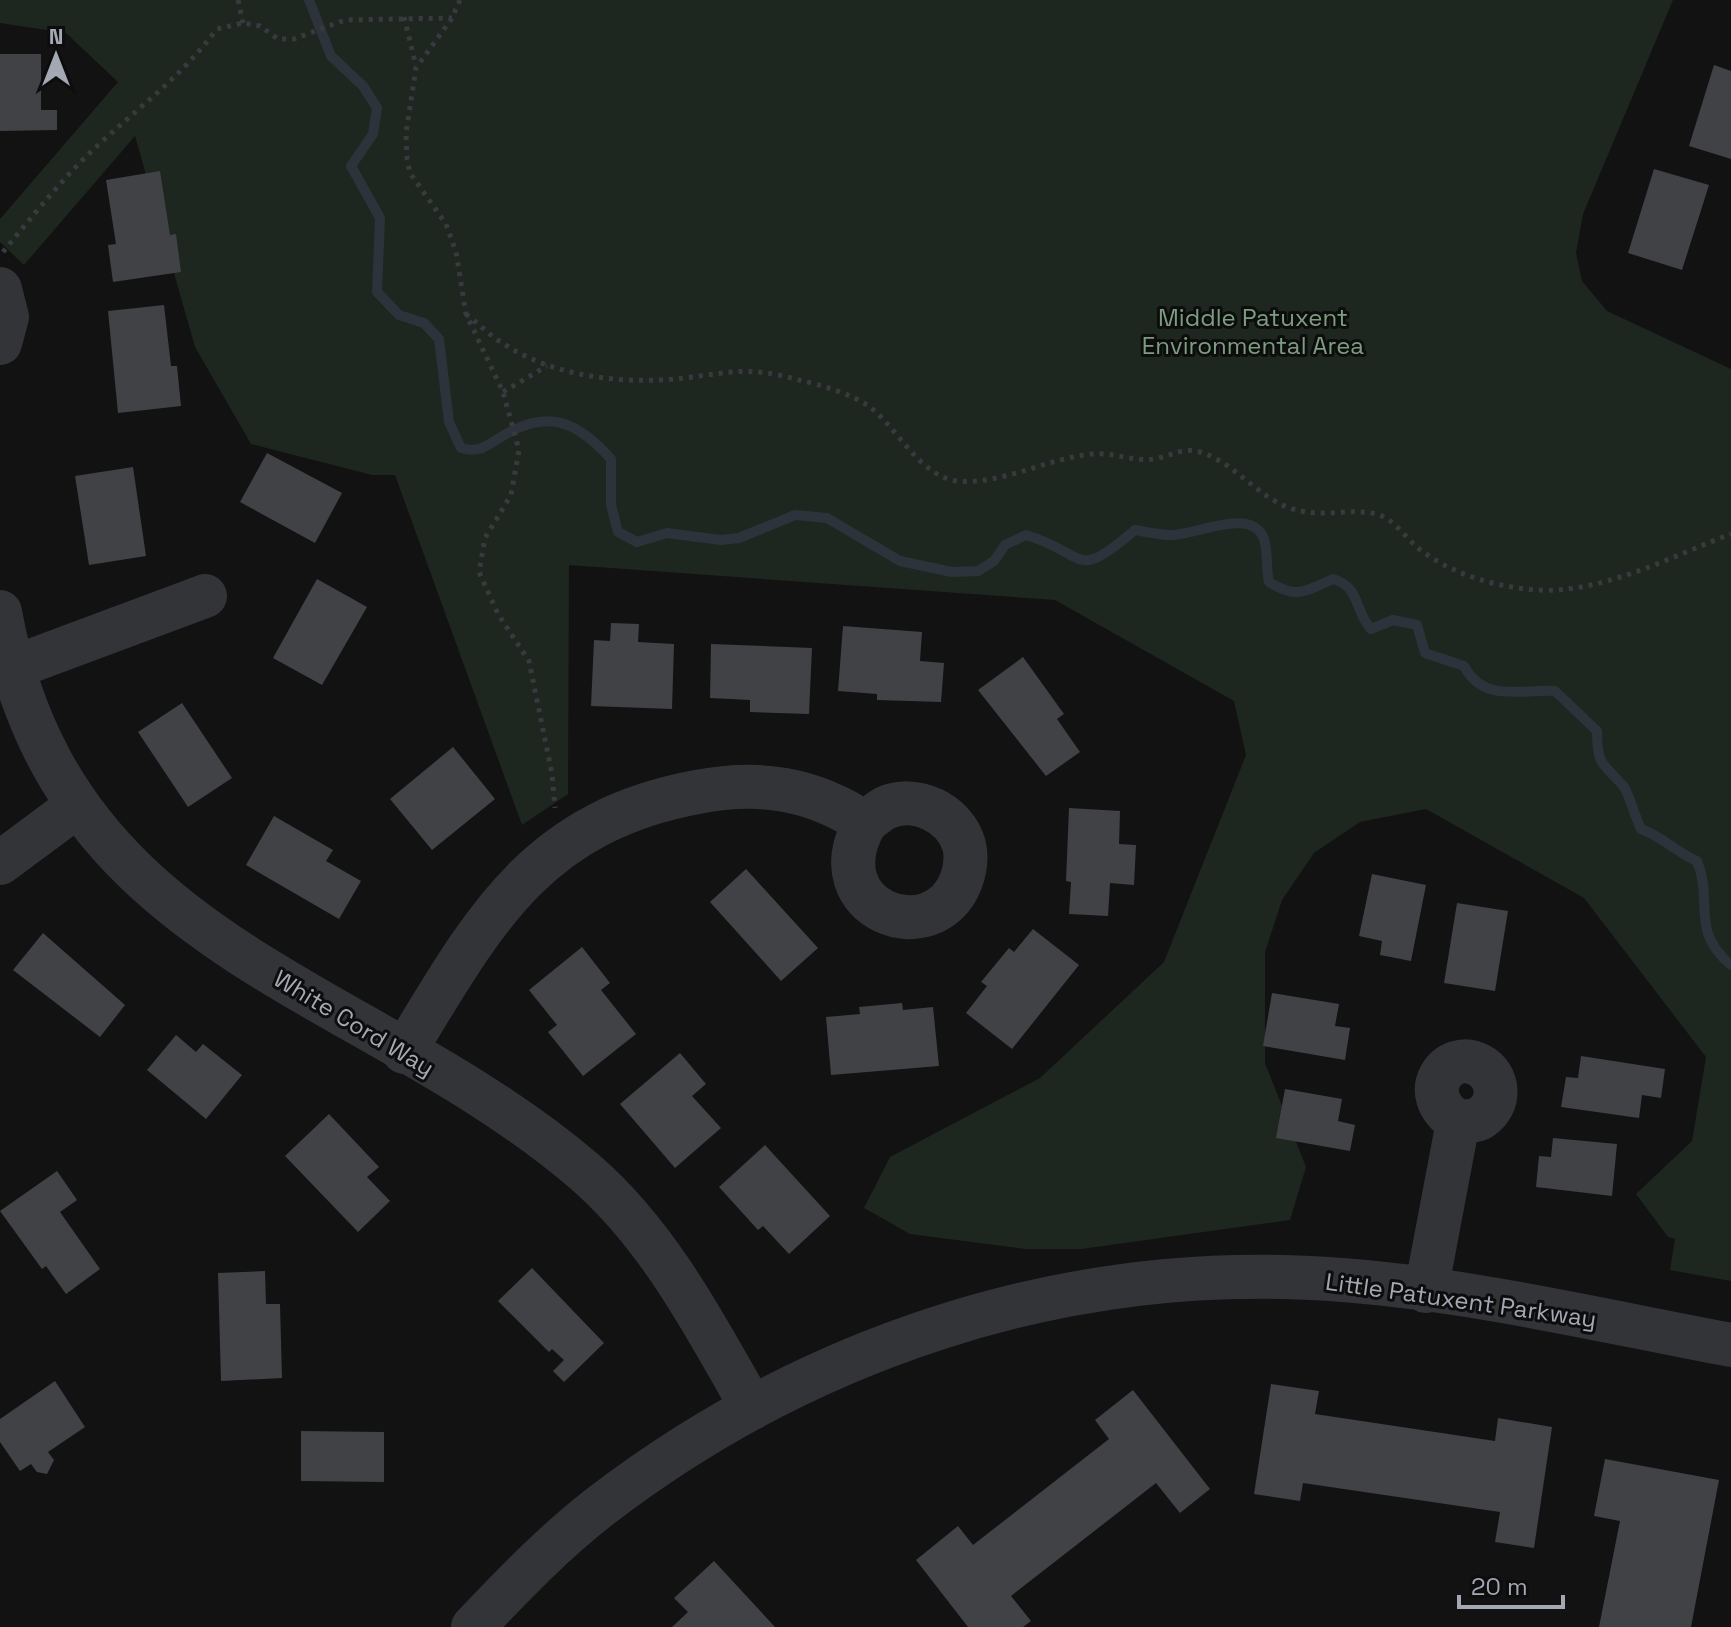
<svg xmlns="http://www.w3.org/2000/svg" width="1731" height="1627" font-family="'Space Grotesk',sans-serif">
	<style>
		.green { fill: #1e2620 }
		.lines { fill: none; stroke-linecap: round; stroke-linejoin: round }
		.stream { stroke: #2c333b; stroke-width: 10 }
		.building { fill: #414246 }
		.path { stroke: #393a3f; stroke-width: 5; stroke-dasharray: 4 6; stroke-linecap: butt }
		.minor { stroke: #333438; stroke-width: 44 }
		.labels { text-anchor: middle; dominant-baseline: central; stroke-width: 6; stroke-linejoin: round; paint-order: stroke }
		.park-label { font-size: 24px; fill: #7c9d80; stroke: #0d0d0e }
		.street-label { font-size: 24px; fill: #a4a8b3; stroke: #0d0d0e }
	</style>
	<rect width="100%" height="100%" fill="#121213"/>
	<path class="green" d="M0 0H1673L1583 214 1576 253 1582 281 1607 311 1731 369V1281L1670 1270 1675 1239 1668 1237 1636 1194 1692 1141 1706 1057 1584 898 1426 809 1360 822 1314 853 1282 900 1265 952V1063L1306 1167 1290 1220 1081 1249H1026L910 1234 864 1208 890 1157 1040 1078 1164 962 1246 755 1234 701 1055 600 569 565 568 794 522 825 395 475H372L251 444 195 347 135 136 24 265 0 242V219L118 82 66 33 0 23Z"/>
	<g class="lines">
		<path class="stream" d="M309 0 331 56 363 86 377 108 373 134 351 166 380 218 377 292 399 315 424 323 439 339 449 422 461 448C479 453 485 447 501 437 547 408 577 421 611 459V505L618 532 637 542 667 533 721 540 739 538 795 515 827 518 900 561 952 572 978 571 994 561 1005 545 1026 535C1089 554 1073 583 1135 530 1147 532 1160 535 1172 535 1196 535 1252 506 1264 539 1268 551 1266 569 1269 582 1297 599 1304 592 1333 579 1361 587 1354 611 1371 629L1393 620 1417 625 1425 653 1464 666C1484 703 1519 689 1555 691L1597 731C1597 768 1604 763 1624 787 1628 792 1636 819 1641 829 1663 837 1676 852 1697 861 1714 901 1689 930 1731 965"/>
	</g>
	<path class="building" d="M0 54H41V110H57V130L0 131Z
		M1714 65 1731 71V159L1689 146Z
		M1654 169 1709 185 1682 270 1628 253Z
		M160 171 170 235 176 234 181 272 113 282 108 245 116 244 106 180Z
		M164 305 171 366H177L181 406 118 413 108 311Z
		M267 453 342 493 315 543 240 502Z
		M133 467 146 556 89 565 75 476Z
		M317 579 367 607 322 685 273 658Z
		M611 623 639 624 638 642 674 644 672 709 591 706 594 640 610 641Z
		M843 626 922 632 920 661 944 663 941 702 877 700V694L838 691Z
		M711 644 812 648 809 714 750 712V700L710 698Z
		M1023 657 1064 714 1057 719 1080 752 1046 776 978 690Z
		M182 703 232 778 188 807 138 732Z
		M453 747 495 799 432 850 390 799Z
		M1069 808 1120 811 1119 844 1136 845 1134 885 1110 883 1108 916 1069 914 1071 882 1066 881Z
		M274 816 333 850 326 861 361 881 339 919 246 865Z
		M746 869 818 948 781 981 710 902Z
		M1372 874 1426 885 1411 961 1380 955 1382 941 1359 936Z
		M1457 903 1508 911 1495 991 1444 983Z
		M1033 929 1079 965 1012 1049 966 1013 987 986 981 982 1009 948 1014 952Z
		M43 933 125 1005 100 1037 13 970Z
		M582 947 610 983 601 990 636 1034 583 1076 548 1032 557 1025 529 990Z
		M1272 993 1339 1004 1335 1026 1350 1028 1345 1060 1263 1046Z
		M902 1003 903 1010 933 1007 939 1066 831 1075 826 1017 860 1014 859 1007Z
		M176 1035 196 1052 203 1044 242 1075 206 1119 147 1070Z
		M680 1053 706 1084 692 1096 721 1128 675 1168 620 1104Z
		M1581 1056 1665 1069 1661 1098 1642 1095 1639 1118 1561 1107 1566 1077 1578 1078Z
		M1285 1089 1342 1099 1338 1121 1355 1125 1350 1151 1276 1138Z
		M329 1114 379 1167 367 1177 390 1201 358 1232 285 1156Z
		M1553 1138 1617 1144 1612 1196 1536 1187 1539 1156 1551 1157Z
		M765 1145 830 1216 789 1254 763 1226 758 1230 719 1187Z
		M57 1171 77 1200 60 1212 100 1269 66 1294 46 1266 42 1269 0 1211Z
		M532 1268 604 1343 564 1382 553 1371 564 1360 552 1349 549 1352 498 1301Z
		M265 1271 266 1304H280L282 1378 221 1381 218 1273Z
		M55 1381 85 1427 48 1452 54 1460 47 1474 37 1472 31 1464 20 1471 0 1442V1419Z
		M1271 1384 1319 1391 1315 1414 1495 1441 1498 1418 1552 1427 1534 1548 1495 1542 1500 1512 1303 1483 1300 1501 1254 1494Z
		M1133 1390 1210 1489 1180 1513 1156 1483 1011 1596 1031 1621 1023 1627H968L916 1560 958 1526 973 1545 1109 1439 1095 1420Z
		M301 1431 384 1432V1482L301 1481Z
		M1605 1459 1719 1480 1691 1627H1599L1620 1521 1594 1516Z
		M714 1561 775 1627H672L688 1612 674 1598Z"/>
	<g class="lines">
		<path class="path" d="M238 0 243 23
			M460 0 452 18 416 68 406 133 407 159 410 173 446 224 456 252 466 314 503 392 519 450 511 495 485 538 479 572 498 614 529 661 552 774 555 808
			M404 17 416 66
			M3 252C36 212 68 171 107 137 148 100 182 75 217 29L243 23 260 26 278 39H294L345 20 452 18
			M466 314C479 324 490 336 504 344 553 377 626 385 684 378 734 372 748 366 799 380 821 385 852 394 870 407 897 428 921 477 957 481 1002 485 1048 458 1092 454 1114 452 1133 462 1154 459 1171 456 1182 447 1200 452 1233 462 1255 494 1287 507 1321 520 1348 507 1376 514 1393 518 1405 537 1418 548 1448 572 1489 585 1526 589 1595 598 1669 557 1731 534
			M503 392 547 366"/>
		<path class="minor" d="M0 289 7 317 0 343
			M0 612C61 951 363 982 585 1172 658 1235 705 1325 752 1408
			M12 668 205 596
			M0 863 77 806
			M404 1052C483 922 535 822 697 792 759 780 812 788 865 823 816 911 934 952 961 881 965 870 967 857 964 845 955 813 915 794 885 808 878 812 871 818 865 823
			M1426 1291 1458 1122C1465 1121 1476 1122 1482 1117 1501 1104 1500 1076 1479 1065 1449 1048 1413 1093 1458 1122
			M473 1627C514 1584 555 1541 602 1505 805 1350 1055 1265 1311 1278 1452 1285 1593 1319 1731 1345"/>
	</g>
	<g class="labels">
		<g class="park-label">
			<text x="1253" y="317">Middle Patuxent<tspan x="1253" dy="28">Environmental Area</tspan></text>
		</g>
		<g class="street-label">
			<text transform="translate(354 1023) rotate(31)">White Cord Way</text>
			<text transform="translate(1461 1300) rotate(8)">Little Patuxent Parkway</text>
		</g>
	</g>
	<g transform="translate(56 56)" stroke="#0d0d0e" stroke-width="6" paint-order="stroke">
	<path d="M0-6L14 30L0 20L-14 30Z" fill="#a4a8b3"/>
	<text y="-12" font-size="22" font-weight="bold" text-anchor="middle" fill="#a4a8b3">N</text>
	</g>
	<path d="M1459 1595v12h104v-12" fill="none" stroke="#a4a8b3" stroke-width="4"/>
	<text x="1471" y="1595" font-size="24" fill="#a4a8b3" stroke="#0d0d0e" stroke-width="6" paint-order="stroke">20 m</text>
</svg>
